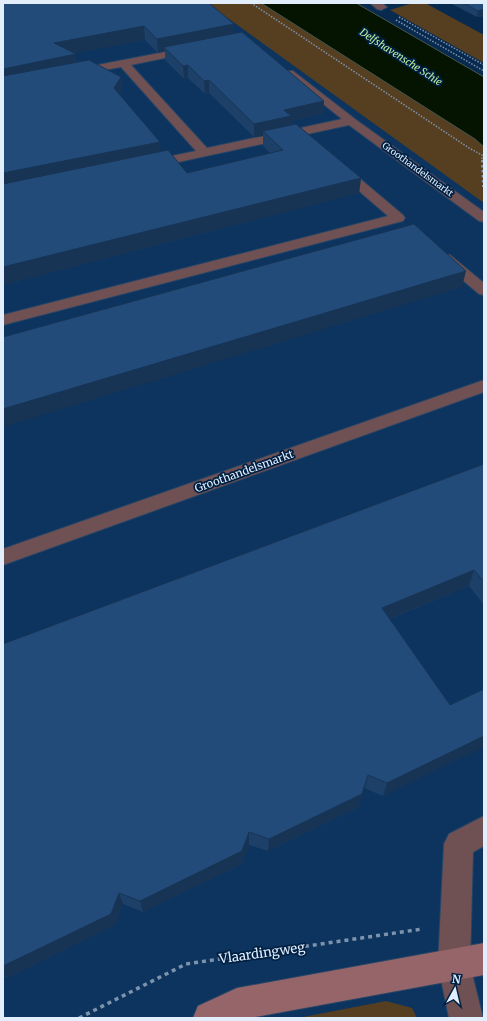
<svg xmlns="http://www.w3.org/2000/svg" width="487" height="1021" font-family="Merriweather,serif">
	<style>
		.built { fill: #0c345e }
		.green { fill: #553f20 }
		.water { fill: #051400; stroke: #47554c }
		.lines { fill: none; stroke-linecap: round; stroke-linejoin: round }
		.lane-casing { stroke: #274567; stroke-width: 2 }
		.street-casing { stroke: #274567; stroke-width: 2 }
		.secondary-casing { stroke: #274567; stroke-width: 2 }
		.path-far2 { stroke: #7d93ac; stroke-width: 1.5; stroke-dasharray: 1.5 1.5; stroke-linecap: butt }
		.path-far1 { stroke: #7d93ac; stroke-width: 2; stroke-dasharray: 2.5 2.5; stroke-linecap: butt }
		.path { stroke: #7d93ac; stroke-width: 3.5; stroke-dasharray: 4 4; stroke-linecap: butt }
		.lane { fill: #6f5053; fill-rule: evenodd }
		.street { fill: #6f5053; fill-rule: evenodd }
		.secondary { fill: #956569; fill-rule: evenodd }
		.wall { fill: #1d4069; fill-rule: evenodd }
		.shaded-wall { fill: #183455 }
		.building { fill: #224b7a; stroke: #183455 }
		.labels { text-anchor: middle; dominant-baseline: central; stroke-width: 3.5; stroke-linejoin: round; paint-order: stroke }
		.far-street-label { font-size: 9px; fill: #e2eefc; stroke: #002043 }
		.far-water-label { font-size: 10px; font-style: italic; fill: #c0f29e; stroke: #002043 }
		.street-label { font-size: 11px; fill: #e2eefc; stroke: #002043 }
		.near-street-label { font-size: 13px; fill: #e2eefc; stroke: #002043 }
	</style>
	<rect width="100%" height="100%" fill="#082a4f"/>
	<path class="built" d="M3 3H285L484 138V1018H3Z"/>
	<path class="green" d="M207 3H261L475 139 484 147V203Z
		M413 3H425L484 35V63L390 10Z
		M386 1001 412 1008 417 1018H298Z"/>
	<path class="water" d="M261 3H356L484 77V147L475 139Z"/>
	<g class="lines">
		<defs>
			<path id="lane" d="M190 47 195 50 194 52 131 65 207 148 342 119 284 73 285 71H293L355 119 484 212V222L479 221 349 125 151 168 147 167 145 164 147 161 196 151 121 67 77 75 72 72 77 69Z
				M341 165 345 166 403 215 405 218 403 221 3 325V315L388 216 337 172 335 169 337 166Z
				M445 254 450 255 484 283V295L479 294 440 261 438 258 440 255Z
				M484 380V392L3 565V549Z"/>
			<path id="street" d="M370 3H382L387 7 381 10 377 9Z
				M484 816V846L473 852 470 965 483 1018H449L438 965 444 844 449 834Z"/>
			<path id="secondary" d="M484 943V975L250 1018H193L198 1006 237 988Z"/>
		</defs>
		<use href="#lane" class="lane-casing"/>
		<use href="#street" class="street-casing"/>
		<use href="#secondary" class="secondary-casing"/>
		<path class="path-far2" d="M251 3 469 148 482 155V161
			M399 17 484 65
			M396 20 484 71"/>
		<path class="path-far1" d="M482 160 483 187"/>
		<path class="path" d="M79 1018 186 964 422 929"/>
		<use href="#lane" class="lane"/>
		<use href="#street" class="street"/>
		<use href="#secondary" class="secondary"/>
	</g>
	<path class="wall" d="M3 3 234 34 323 114 291 121V125L361 178 359 193 3 285ZM145 40 158 53 165 51V60L184 79 188 78 205 94 209 93 254 137 263 136V146L270 153 187 173 161 152 120 95 122 91 121 77 77 62 75 53Z
		M450 3H484V16L477 17Z
		M484 464V605L469 586 390 619 450 705 383 796 364 788 359 807 268 851 249 845 242 864 143 912 123 904 115 925 7 978 3 976V644Z"/>
	<path class="shaded-wall" d="M484 9V16L477 17 478 11Z
		M234 24V38L164 47 165 51 158 53 157 39Z
		M144 26 145 40 57 57 54 43Z
		M76 54 78 68 3 84V69Z
		M188 65V78L184 79 183 66Z
		M121 77 122 91 116 103 114 88Z
		M209 80V93L205 94 204 81Z
		M324 101 323 114 291 121 290 130 263 131V136L254 137V124L284 110Z
		M160 142 161 157 3 189V173Z
		M361 178 359 193 3 285V267Z
		M466 271 462 287 3 427V409Z
		M474 570 469 586 379 623 382 608Z
		M484 736V747L383 796 387 783Z
		M368 775 359 807 268 851 269 839Z
		M249 832V845L242 864 143 912 140 901Z
		M119 893 123 904 115 925 7 978 3 973V966Z"/>
	<path class="building" d="M3 3H209L234 24 157 39 144 26 54 43 76 54 3 69Z
		M464 3H484V9L478 11Z
		M242 32 324 101 284 110 291 116 254 124 209 80 204 81 188 65 183 66 164 47Z
		M89 60 121 77 114 88 160 142 3 173V76Z
		M296 124 361 178 3 267V184L168 150 187 173 283 150 263 131Z
		M414 224 466 271 3 409V337Z
		M484 464V582L474 570 382 608 450 705 484 689V736L387 783 368 775 362 794 269 839 249 832 242 851 140 901 119 893 111 914 3 966V644Z"/>
	<g class="labels">
		<g class="far-street-label">
			<text transform="translate(418 169) rotate(36)">Groothandelsmarkt</text>
		</g>
		<g class="far-water-label">
			<text transform="translate(401 57) rotate(33)">Delfshavensche Schie</text>
		</g>
		<g class="street-label">
			<text transform="translate(244 471) rotate(-20)">Groothandelsmarkt</text>
		</g>
		<g class="near-street-label">
			<text transform="translate(262 953) rotate(-8)">Vlaardingweg</text>
		</g>
	</g>
	<rect width="487" height="1021" fill="none" stroke="#e2eefc" stroke-width="8"/>
	<g transform="translate(455 989) rotate(8)" stroke="#002043" stroke-width="3" paint-order="stroke">
	<path d="M0-3L7 15L0 10L-7 15Z" fill="#e2eefc"/>
	<text y="-6" font-size="11" font-weight="bold" text-anchor="middle" fill="#e2eefc">N</text>
	</g>
</svg>
